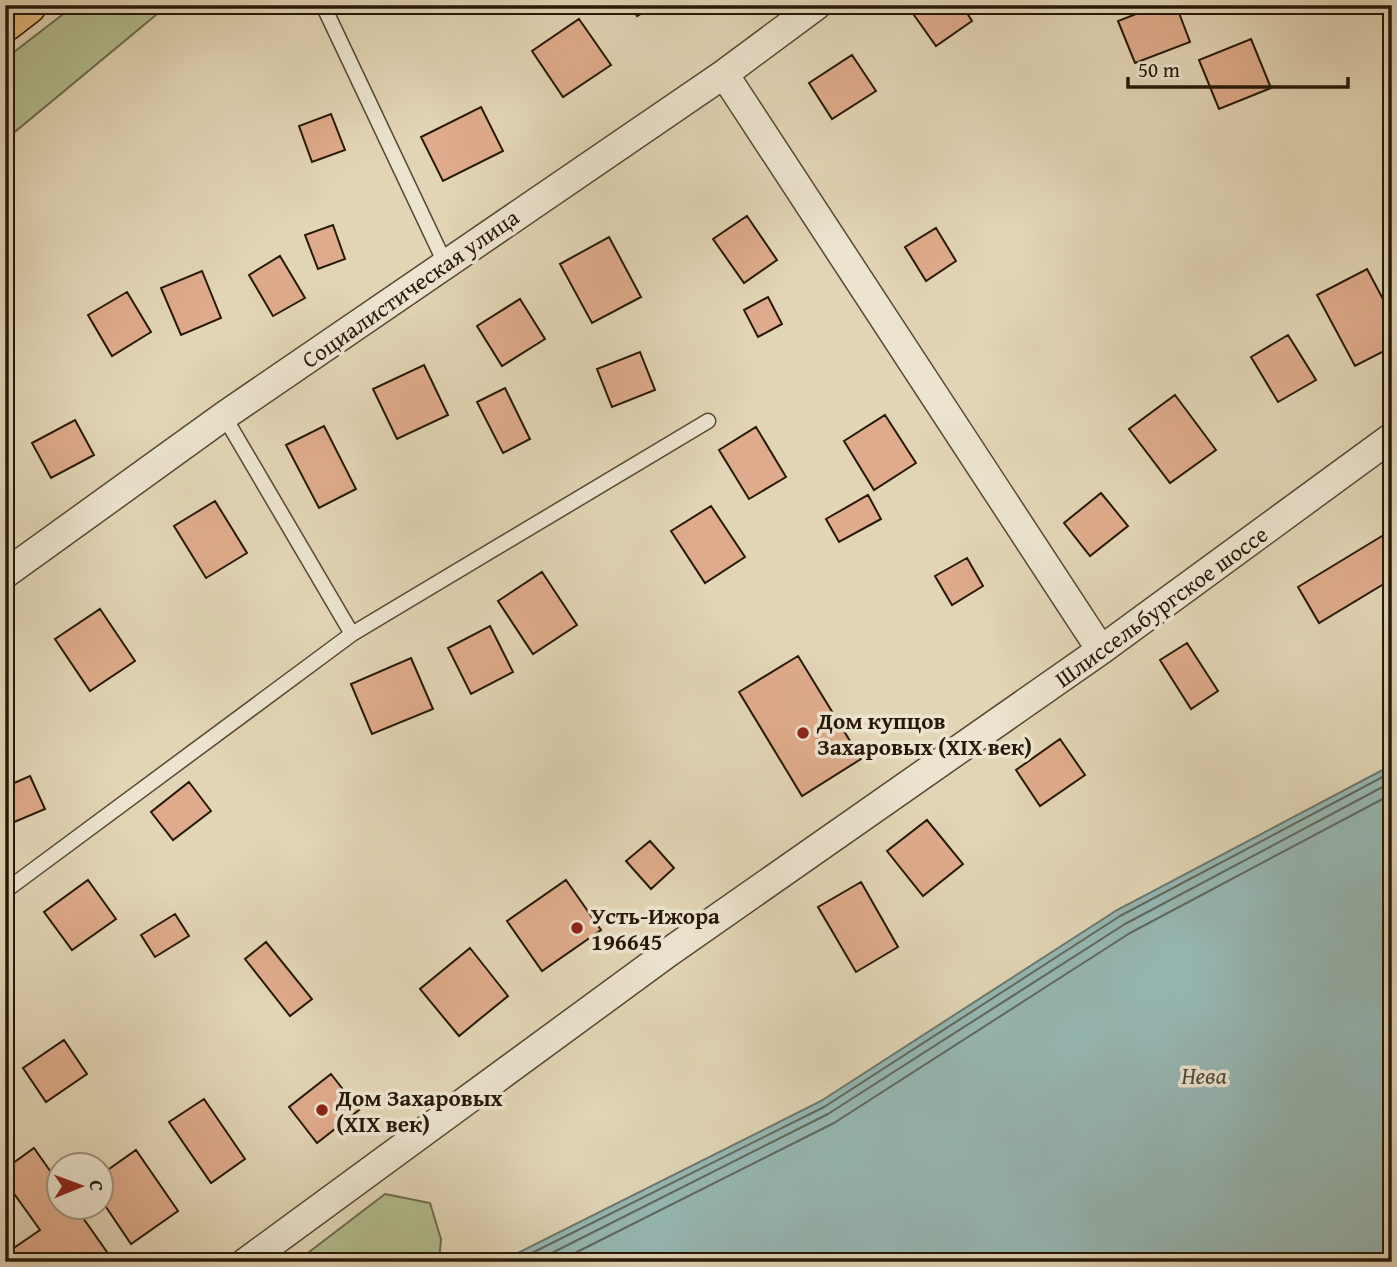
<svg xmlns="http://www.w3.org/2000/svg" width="1397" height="1267" font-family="'Gentium Book Plus',serif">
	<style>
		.green { fill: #b2bd8e; stroke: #6c6b4b; stroke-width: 2 }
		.water { fill: #96b8b4; stroke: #69786f; stroke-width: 2 }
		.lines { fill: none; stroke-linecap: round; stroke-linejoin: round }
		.shore { stroke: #5e685e; stroke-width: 2 }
		.building { fill: #dfab8c; stroke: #261908; stroke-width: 2 }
		.service-casing { stroke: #554833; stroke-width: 17 }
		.minor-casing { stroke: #554833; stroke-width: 31 }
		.primary-casing { stroke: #261908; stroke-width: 41 }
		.service { stroke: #ece4cf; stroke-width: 14 }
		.minor { stroke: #ece4cf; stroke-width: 28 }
		.primary { stroke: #e1ba7a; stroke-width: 38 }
		.poi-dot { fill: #8f2418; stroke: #ece4cf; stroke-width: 2.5 }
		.labels { text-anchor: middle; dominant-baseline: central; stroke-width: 7; stroke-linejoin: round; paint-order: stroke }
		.street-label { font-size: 23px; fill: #261908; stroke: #ece4cf }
		.poi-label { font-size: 23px; font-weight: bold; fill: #261908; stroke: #ece4cf; text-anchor: start }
		.water-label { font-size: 24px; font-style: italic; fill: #48493c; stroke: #ece4cf }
	</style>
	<rect width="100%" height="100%" fill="#e2d5b5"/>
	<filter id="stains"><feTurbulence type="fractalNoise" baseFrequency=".00286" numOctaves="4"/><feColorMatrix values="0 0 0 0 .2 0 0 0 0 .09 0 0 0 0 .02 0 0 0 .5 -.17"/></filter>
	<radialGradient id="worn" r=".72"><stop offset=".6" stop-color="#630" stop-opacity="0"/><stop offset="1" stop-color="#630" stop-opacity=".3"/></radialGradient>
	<path class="green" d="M75 5H168L5 140V59Z
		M385 1194 430 1203 441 1239 439 1262H296Z"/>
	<path class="water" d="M1392 765V1262H500L821 1101 1117 910Z"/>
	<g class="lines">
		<path class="shore" d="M514 1262 824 1107 1120 916 1392 772
			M534 1262 828 1114 1125 924 1392 782
			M557 1262 834 1123 1130 933 1392 794"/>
	</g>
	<path class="building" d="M631 5H656L637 16Z
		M928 5H962L972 21 936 46 914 15Z
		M1159 5H1176L1190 42 1135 63 1118 21Z
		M579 19 611 65 563 97 532 51Z
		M1251 39 1271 88 1219 109 1199 60Z
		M852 55 876 91 832 119 809 83Z
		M481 107 503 151 443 181 421 137Z
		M331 114 345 150 312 162 299 126Z
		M747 216 777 260 744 283 713 239Z
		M333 225 345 259 318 269 305 235Z
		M936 228 956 261 926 281 905 247Z
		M609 237 641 297 592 323 560 264Z
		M280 256 305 298 273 316 249 275Z
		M1367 269 1392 316V347L1355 366 1317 295Z
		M202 271 221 318 181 335 161 288Z
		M127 292 151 332 112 356 88 315Z
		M768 297 782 324 758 337 744 310Z
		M520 299 545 339 502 366 477 326Z
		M1288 335 1316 380 1278 402 1251 357Z
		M640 352 655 390 612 407 597 369Z
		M424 365 448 415 397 439 373 389Z
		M505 388 530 439 503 453 477 402Z
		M1175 395 1216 450 1170 483 1129 429Z
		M885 415 916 463 874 490 844 441Z
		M75 420 94 455 51 478 32 443Z
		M324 426 356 489 319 508 286 445Z
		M756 427 786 477 749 499 719 450Z
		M1101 493 1128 526 1090 556 1064 523Z
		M868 495 881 519 839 542 826 519Z
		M215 501 247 553 206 578 174 526Z
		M711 506 745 557 705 583 671 531Z
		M1387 533 1392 541V579L1319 623 1298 587Z
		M967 558 983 586 952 605 935 576Z
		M542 572 577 625 533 654 498 601Z
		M100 609 135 661 90 691 55 639Z
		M490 626 513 672 471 694 448 648Z
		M1187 643 1218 691 1191 709 1160 660Z
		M798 656 861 759 802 796 739 692Z
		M411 658 433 709 372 734 351 684Z
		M1060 739 1085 775 1040 806 1016 770Z
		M30 776 45 809 5 826V787Z
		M189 782 211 811 173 840 151 812Z
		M927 820 963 864 923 896 887 851Z
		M650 841 674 868 651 889 626 861Z
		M88 880 116 919 72 950 44 912Z
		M566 880 601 930 542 971 507 921Z
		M861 882 898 947 856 972 818 907Z
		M175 914 189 936 155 957 141 935Z
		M266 942 312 999 290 1016 245 959Z
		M470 948 508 996 459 1036 420 989Z
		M64 1040 87 1074 46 1102 23 1068Z
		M331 1074 359 1110 317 1143 289 1107Z
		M204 1099 245 1159 211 1183 169 1122Z
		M34 1148 60 1185V1208H76L114 1262H5V1254L40 1230 5 1181V1169Z
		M136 1150 178 1211 131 1244 102 1201V1174Z"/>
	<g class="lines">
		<defs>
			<path id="service" d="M323 5 445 263
				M224 416 352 634
				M5 891 352 634 708 421"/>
			<path id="minor" d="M724 74 1101 650
				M5 574 224 416 724 74 817 5
				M246 1262 669 952 1101 650 1392 437"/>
			<path id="primary" d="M5 22 27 5"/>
		</defs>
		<use href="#service" class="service-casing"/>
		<use href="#minor" class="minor-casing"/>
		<use href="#primary" class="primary-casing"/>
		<use href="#service" class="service"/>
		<use href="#minor" class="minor"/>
		<use href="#primary" class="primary"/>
	</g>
	<g class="poi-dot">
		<circle cx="803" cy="733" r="7"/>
		<circle cx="577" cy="928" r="7"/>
		<circle cx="322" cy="1110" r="7"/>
	</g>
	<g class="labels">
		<g class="street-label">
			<text transform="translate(410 288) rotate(-35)">Социалистическая улица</text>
			<text transform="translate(1161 606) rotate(-36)">Шлиссельбургское шоссе</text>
		</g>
		<g class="poi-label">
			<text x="817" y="720">Дом купцов<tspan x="817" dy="26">Захаровых (XIX век)</tspan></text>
			<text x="591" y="915">Усть-Ижора<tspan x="591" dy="26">196645</tspan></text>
			<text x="336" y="1097">Дом Захаровых<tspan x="336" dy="26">(XIX век)</tspan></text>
		</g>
		<g class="water-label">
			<text x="1204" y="1075">Нева</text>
		</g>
	</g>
	<rect width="1397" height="1267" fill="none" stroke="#e2d5b5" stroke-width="28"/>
	<rect x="7" y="7" width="1383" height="1253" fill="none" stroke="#261908" stroke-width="3.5"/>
	<rect x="14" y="14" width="1369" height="1239" fill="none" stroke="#261908" stroke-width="2"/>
	<g transform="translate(80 1186) rotate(89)"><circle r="33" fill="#ece4cf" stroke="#9d937f" stroke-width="2"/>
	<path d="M0-5L12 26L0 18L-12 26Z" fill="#8f2418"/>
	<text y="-10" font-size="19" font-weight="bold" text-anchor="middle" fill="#261908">С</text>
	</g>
	<path d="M1128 77v10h220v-10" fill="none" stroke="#261908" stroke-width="3.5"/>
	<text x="1138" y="77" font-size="21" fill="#261908" stroke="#ece4cf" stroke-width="5" paint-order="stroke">50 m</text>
	<rect width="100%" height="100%" filter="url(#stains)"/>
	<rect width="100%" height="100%" fill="url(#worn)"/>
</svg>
